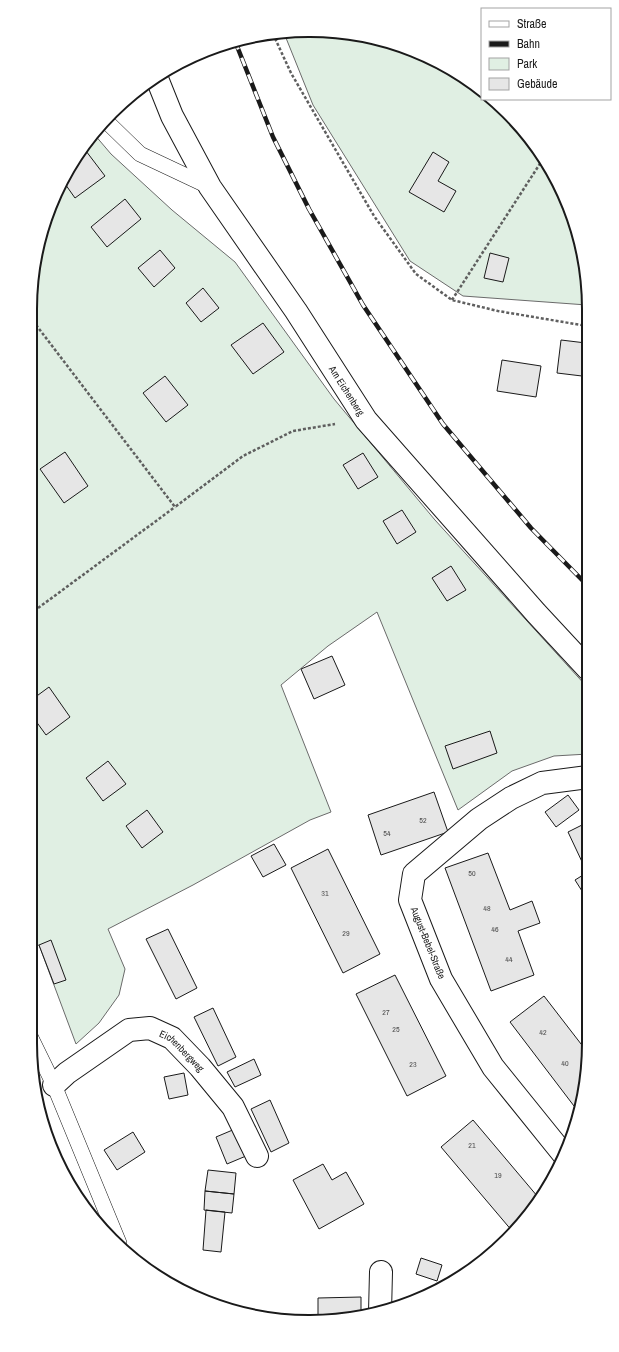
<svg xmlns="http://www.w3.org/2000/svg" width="619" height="1352" font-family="'Archivo Narrow',sans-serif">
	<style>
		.green { fill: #e0efe3; stroke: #6a6a6a }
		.building { fill: #e6e6e6; stroke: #1a1a1a }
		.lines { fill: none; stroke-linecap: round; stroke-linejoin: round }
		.lane-casing { stroke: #1a1a1a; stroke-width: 16 }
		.street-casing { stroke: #1a1a1a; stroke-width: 24 }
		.path { stroke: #5f5f5f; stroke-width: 2.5; stroke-dasharray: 3 2; stroke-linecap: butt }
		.lane { stroke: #fff; stroke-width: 15 }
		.street { stroke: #fff; stroke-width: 22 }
		.rail-casing { stroke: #1a1a1a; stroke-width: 4.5 }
		.rail { stroke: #fff; stroke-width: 3; stroke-dasharray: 9; stroke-linecap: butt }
		.labels { text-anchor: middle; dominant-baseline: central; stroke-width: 3; stroke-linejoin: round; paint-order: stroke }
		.number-label { font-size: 8px; fill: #4d4d4d }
		.street-label { font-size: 10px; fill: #1a1a1a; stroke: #fff }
		.rim { fill: none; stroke: #1a1a1a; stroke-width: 2 }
	</style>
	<rect width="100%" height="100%" fill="#fff"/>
	<path class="green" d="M309 30 364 35 416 51 479 88 482 90V99H491L531 139 568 202 587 273V305L463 296 410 261 313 105 284 33Z
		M94 134 111 154 172 210 235 262 334 399 435 520 588 688V754L554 756 512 771 458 810 377 612 328 646 281 685 331 812 310 820 193 885 108 929 125 969 119 995 99 1023 76 1044 39 945 30 947V309C32 291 32 272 36 254 45 210 65 169 94 134Z"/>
	<path class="building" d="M86 151 105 176 75 198 63 181 74 160Z
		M433 152 449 162 438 181 456 191 444 212 409 192Z
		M125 199 141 219 107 247 91 227Z
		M160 250 175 268 154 287 138 268Z
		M490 253 509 258 503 282 484 278Z
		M203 288 219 308 201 322 186 303Z
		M263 323 284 352 253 374 231 345Z
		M561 340 586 343 582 376 557 373Z
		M502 360 541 366 536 397 497 391Z
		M165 376 188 405 166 422 143 393Z
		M65 452 88 486 64 503 40 469Z
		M363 453 378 477 358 489 343 465Z
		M402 510 416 532 397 544 383 521Z
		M451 566 466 590 447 601 432 578Z
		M332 656 345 685 314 699 301 669Z
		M49 687 70 717 46 735 30 713V701Z
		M490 731 497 753 453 769 445 746Z
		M108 761 126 784 103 801 86 778Z
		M434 792 448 832 381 855 368 815Z
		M568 795 579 810 556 827 545 812Z
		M147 810 163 832 142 848 126 826Z
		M588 822V863L584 866 568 832Z
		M274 844 286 865 263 877 251 856Z
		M328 849 380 954 343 973 291 868Z
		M488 853 510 910 532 901 540 923 518 931 534 975 491 991 445 868Z
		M588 872 589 902 575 880Z
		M168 929 197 988 176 999 146 939Z
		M51 940 66 980 54 984 39 945Z
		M395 975 446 1076 407 1096 356 994Z
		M544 996 588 1053 584 1097 574 1106 510 1022Z
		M213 1008 236 1057 218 1066 194 1017Z
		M254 1059 261 1075 235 1087 227 1072Z
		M184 1073 188 1095 169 1099 164 1077Z
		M270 1100 289 1143 271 1152 251 1109Z
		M473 1120 538 1197 519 1227 513 1232 441 1147Z
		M235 1129 246 1156 227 1164 216 1137Z
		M133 1132 145 1152 117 1170 104 1150Z
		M323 1164 332 1180 346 1172 364 1204 319 1229 293 1180Z
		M208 1170 236 1173 234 1194 205 1191Z
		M205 1191 234 1194 232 1213 204 1210Z
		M206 1210 225 1212 221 1252 203 1250Z
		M421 1258 442 1265 437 1281 416 1274Z
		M361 1297V1316L346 1320 318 1319V1298Z"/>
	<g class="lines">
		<defs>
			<path id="lane" d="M105 120 140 154 210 187
				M30 1036 54 1085 119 1243"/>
			<g id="street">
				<path id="s1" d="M156 76 172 116 210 187 296 311 366 420 536 613 588 669"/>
				<path id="s2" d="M54 1085 67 1073 129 1030 150 1028 172 1038 200 1067 233 1107 257 1156"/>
				<path d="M564 1155 493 1067 441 979 410 900 414 874 479 819 511 798 542 783 588 777"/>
				<path d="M380 1312 381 1272"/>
			</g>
		</defs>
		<use href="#lane" class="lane-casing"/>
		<use href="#street" class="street-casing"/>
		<path class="path" d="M273 34 291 73 374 216 416 274 452 300 498 311 587 326
			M452 300 543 159
			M30 317 175 507 243 456 293 431 335 424
			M30 614 175 507"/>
		<use href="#lane" class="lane"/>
		<use href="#street" class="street"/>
		<defs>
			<path id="rail" d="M235 41 273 137 309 209 363 305 443 424 531 528 588 586"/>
		</defs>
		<use href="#rail" class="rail-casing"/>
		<use href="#rail" class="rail"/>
	</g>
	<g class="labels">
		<g class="number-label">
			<text x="423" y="820">52</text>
			<text x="387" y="833">54</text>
			<text x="472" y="873">50</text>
			<text x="325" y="893">31</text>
			<text x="487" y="908">48</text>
			<text x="495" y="929">46</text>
			<text x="346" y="933">29</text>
			<text x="509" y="959">44</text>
			<text x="386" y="1012">27</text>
			<text x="396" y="1029">25</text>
			<text x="543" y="1032">42</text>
			<text x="565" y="1063">40</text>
			<text x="413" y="1064">23</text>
			<text x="472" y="1145">21</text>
			<text x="498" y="1175">19</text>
		</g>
		<g class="street-label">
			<text stroke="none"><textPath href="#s1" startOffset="369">Am Eichenberg</textPath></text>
			<text transform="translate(428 943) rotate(68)">August-Bebel-Straße</text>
			<text stroke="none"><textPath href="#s2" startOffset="154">Eichenbergweg</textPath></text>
		</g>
	</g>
	<path d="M0 0H619V1352H0ZM309 37H310A272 272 0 0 1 582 309V1043A272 272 0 0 1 310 1315H309A272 272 0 0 1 37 1043V309A272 272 0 0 1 309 37Z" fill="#fff" fill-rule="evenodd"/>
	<path class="rim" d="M309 37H310A272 272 0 0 1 582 309V1043A272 272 0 0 1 310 1315H309A272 272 0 0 1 37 1043V309A272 272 0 0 1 309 37Z"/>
	<rect x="481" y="8" width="130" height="92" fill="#ffffff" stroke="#a3a3a3"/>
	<rect x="489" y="21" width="20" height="6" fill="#ffffff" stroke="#a3a3a3"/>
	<text x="517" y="28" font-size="12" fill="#1a1a1a">Straße</text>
	<rect x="489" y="41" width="20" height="6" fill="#1a1a1a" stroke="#a3a3a3"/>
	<text x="517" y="48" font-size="12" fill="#1a1a1a">Bahn</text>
	<rect x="489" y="58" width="20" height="12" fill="#e0efe3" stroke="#a3a3a3"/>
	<text x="517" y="68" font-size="12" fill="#1a1a1a">Park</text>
	<rect x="489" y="78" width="20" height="12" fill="#e6e6e6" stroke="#a3a3a3"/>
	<text x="517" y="88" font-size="12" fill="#1a1a1a">Gebäude</text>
</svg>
